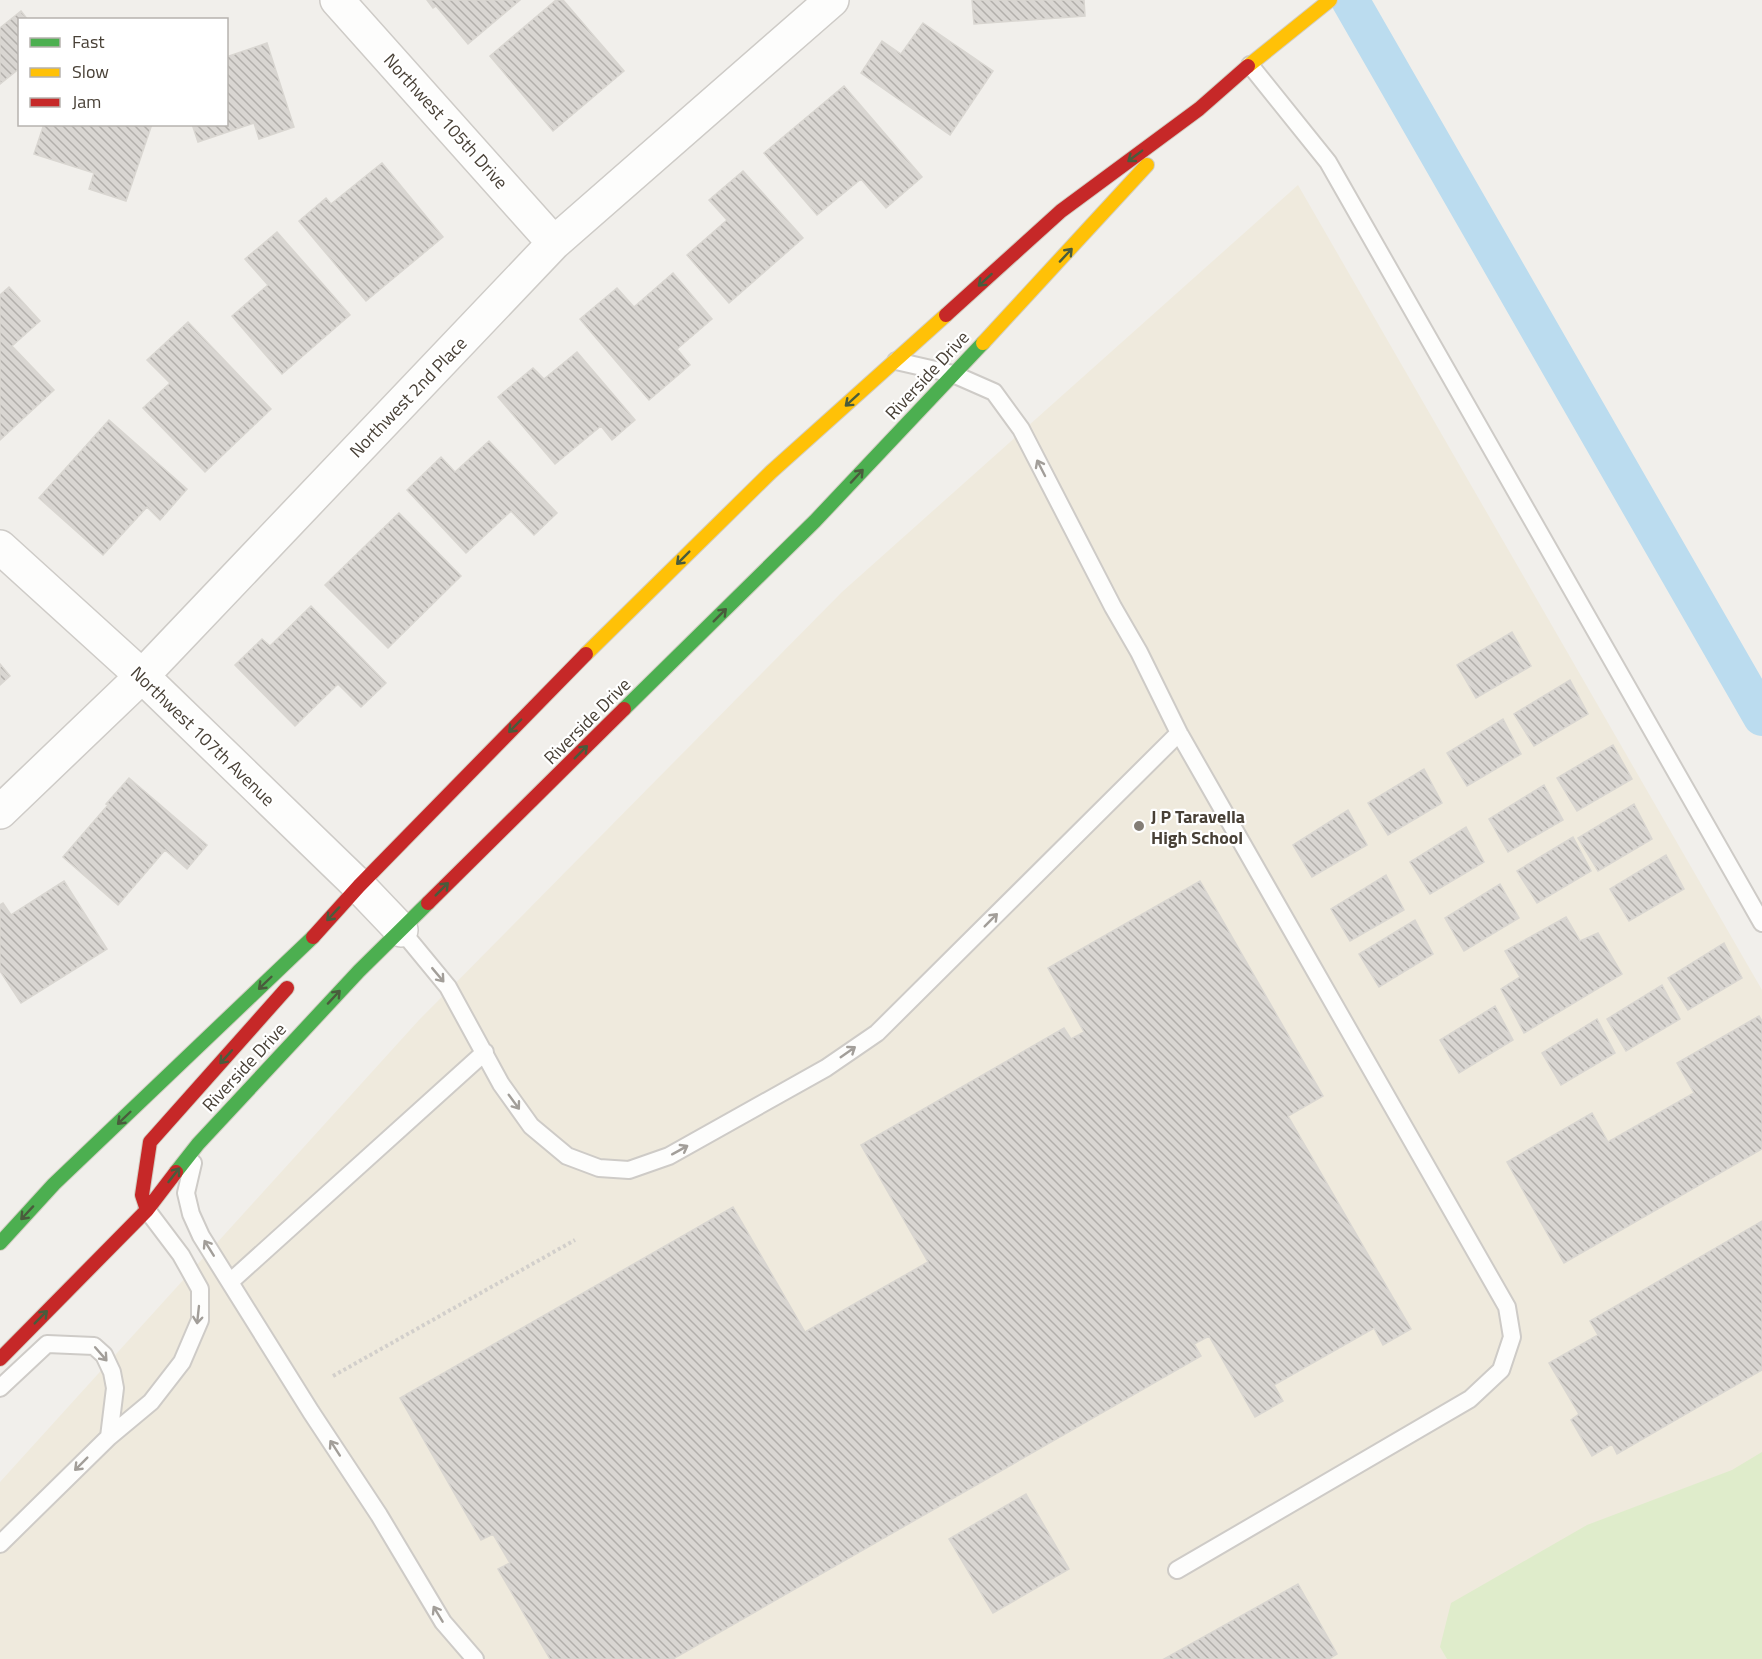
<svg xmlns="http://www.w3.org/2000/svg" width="1762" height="1659" font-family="'Titillium Web',sans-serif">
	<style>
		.education { fill: #efeadd }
		.green { fill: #dfeccb }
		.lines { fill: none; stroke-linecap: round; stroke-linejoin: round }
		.canal { stroke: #bbdcef; stroke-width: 38 }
		.building { fill: url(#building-back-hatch); stroke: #d9d6d1; stroke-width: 1.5 }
		.lane-casing { stroke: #cecbc7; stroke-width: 20 }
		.street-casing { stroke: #cecbc7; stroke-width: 36 }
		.fast-casing { stroke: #d2cec3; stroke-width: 16 }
		.slow-casing { stroke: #d2cec3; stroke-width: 16 }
		.jam-casing { stroke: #d2cec3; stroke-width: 16 }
		.path { stroke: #d2cfcb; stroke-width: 4; stroke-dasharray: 3 3; stroke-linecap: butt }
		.lane { stroke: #fdfdfc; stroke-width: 16 }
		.street { stroke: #fdfdfc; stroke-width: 33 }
		.fast { stroke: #4caf50; stroke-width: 14 }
		.slow { stroke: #ffc107; stroke-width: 14 }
		.jam { stroke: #c62828; stroke-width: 14 }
		.oneway { stroke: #495c3c }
		.oneway2 { stroke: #a29e99 }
		.poi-dot { fill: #837d75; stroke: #fff; stroke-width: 2 }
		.labels { text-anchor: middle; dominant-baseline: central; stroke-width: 4.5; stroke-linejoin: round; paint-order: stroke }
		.street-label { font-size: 18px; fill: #484036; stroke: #fff }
		.poi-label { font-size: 18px; font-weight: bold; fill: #484036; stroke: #fff; text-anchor: start }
	</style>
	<defs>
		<pattern id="building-back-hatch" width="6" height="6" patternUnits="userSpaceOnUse" patternTransform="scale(1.5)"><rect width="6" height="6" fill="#d9d6d2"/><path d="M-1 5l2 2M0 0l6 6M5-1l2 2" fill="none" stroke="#b2afab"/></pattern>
	</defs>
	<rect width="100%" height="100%" fill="#f1efeb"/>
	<path class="education" d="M1298 185 1762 990V1659H0V1482L419 1020 842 592Z"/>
	<path class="green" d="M1762 1452V1659H1447L1440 1647 1451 1603 1587 1525 1732 1470Z"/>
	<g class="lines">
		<path class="canal" d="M1350 0 1762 717"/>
	</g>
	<path class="building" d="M427 0H520L468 44 436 6 433 8Z
		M556 0H563L624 71 553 131 490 56Z
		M972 0H1084L1085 16 974 24Z
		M21 11 28 20H20V68L0 84V28Z
		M923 23 993 71 950 135 861 73 882 41 901 54Z
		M267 43 294 127 259 139 254 123 198 142 192 124H226V57Z
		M844 86 922 177 886 208 861 179 817 215 764 153Z
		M44 124H152L126 201 89 189 94 173 34 154Z
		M382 163 443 237 366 301 299 221 326 198 331 204Z
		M743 171 803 238 729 303 687 255 727 220 709 200Z
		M277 232 350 315 282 374 232 316 268 285 245 259Z
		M673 273 712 319 677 349 690 365 649 400 580 319 617 288 634 307Z
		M9 287 40 321 12 346 54 390 0 440V295Z
		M188 322 271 409 205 472 143 408 170 383 147 360Z
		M577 352 635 420 612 440 601 426 555 464 498 397 533 368 544 379Z
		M109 420 187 489 160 520 147 507 103 555 39 498Z
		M489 441 557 513 534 535 511 511 466 553 407 490 441 457 455 472Z
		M399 513 461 576 388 648 325 585Z
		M311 606 386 683 361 707 338 684 295 726 235 665 262 639 270 646Z
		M1512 632 1531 666 1476 698 1457 665Z
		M0 664 10 676 0 685Z
		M1570 680 1588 714 1534 746 1514 714Z
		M1503 719 1521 754 1467 786 1447 753Z
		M1613 745 1632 779 1577 811 1557 778Z
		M1424 769 1442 803 1388 835 1368 803Z
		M129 778 207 845 187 869 165 850 118 905 63 857 108 805 106 804Z
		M1544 785 1563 820 1508 852 1489 819Z
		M1634 804 1652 839 1598 871 1578 838Z
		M1348 810 1367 845 1312 877 1293 845Z
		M1466 827 1484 862 1430 894 1410 862Z
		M1573 837 1591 871 1537 903 1517 871Z
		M1666 855 1684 889 1629 921 1610 889Z
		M1386 875 1404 910 1350 941 1331 909Z
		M64 881 107 949 21 1003 0 971V905L3 903 11 915Z
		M1200 881 1323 1096 1288 1116 1411 1329 1383 1345 1374 1328 1274 1385 1283 1401 1255 1417 1209 1336 1194 1344 1201 1356 673 1659H550L498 1569 510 1563 493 1534 481 1540 400 1398 733 1207 805 1332 928 1262 861 1145 1064 1028 1071 1039 1084 1032 1048 968Z
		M1500 884 1519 918 1464 951 1445 918Z
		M1566 917 1580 941 1598 933 1622 974 1524 1033 1501 989 1520 977 1505 951Z
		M1415 920 1433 954 1379 987 1359 954Z
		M1724 943 1742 978 1688 1010 1668 978Z
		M1662 985 1680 1019 1626 1051 1607 1019Z
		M1495 1006 1513 1040 1459 1073 1440 1040Z
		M1759 1016 1762 1021V1149L1564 1263 1507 1162 1592 1113 1608 1142 1694 1093 1677 1063Z
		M1597 1019 1615 1053 1561 1085 1542 1053Z
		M1762 1221V1370L1617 1454 1612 1444 1592 1456 1571 1420 1579 1414 1549 1363 1598 1335 1590 1321Z
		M1026 1494 1069 1569 993 1613 949 1539Z
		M1298 1584 1337 1654 1329 1659H1164Z"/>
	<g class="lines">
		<defs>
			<path id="lane" d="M1250 65 1328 162 1762 923
				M896 361 953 374 994 392 1021 429 1113 607 1139 652 1179 733 1507 1307 1512 1337 1501 1370 1470 1399 1177 1570
				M401 930 448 987 501 1084 531 1126 567 1156 599 1168 629 1170 669 1156 826 1068 877 1033 1179 733
				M193 1163 186 1193 191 1214 201 1236 311 1412 379 1515 443 1622 475 1659
				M230 1282 485 1052
				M0 1388 47 1344 94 1346 104 1355 112 1372 115 1388 109 1437
				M0 1544 109 1437 151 1402 182 1362 200 1320V1289L181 1255 147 1210"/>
			<path id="street" d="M337 0 554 243
				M0 547 142 676 359 886 401 930
				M0 812 142 676 554 243 832 0"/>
			<path id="fast" d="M624 709 815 521 983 343
				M176 1172 198 1144 359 971 428 903
				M0 1243 54 1184 313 937"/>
			<path id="slow" d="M1248 66 1330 0
				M983 343 1147 165
				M586 654 771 472 946 315"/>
			<path id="jam" d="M946 315 1061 211 1199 109 1248 66
				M428 903 624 709
				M313 937 359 886 586 654
				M147 1210 142 1195 150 1142 287 988
				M0 1359 147 1210 176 1172"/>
		</defs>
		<use href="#lane" class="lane-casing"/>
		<use href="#street" class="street-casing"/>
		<use href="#fast" class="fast-casing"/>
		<use href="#slow" class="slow-casing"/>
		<use href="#jam" class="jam-casing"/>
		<path class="path" d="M333 1376 575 1240"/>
		<use href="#lane" class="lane"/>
		<use href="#street" class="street"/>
		<use href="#fast" class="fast"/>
		<use href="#slow" class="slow"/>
		<use href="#jam" class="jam"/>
	</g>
	<defs><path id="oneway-shaft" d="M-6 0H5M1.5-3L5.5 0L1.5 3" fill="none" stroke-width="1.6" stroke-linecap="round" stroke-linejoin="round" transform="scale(1.5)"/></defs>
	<g class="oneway">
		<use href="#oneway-shaft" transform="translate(1135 156) rotate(143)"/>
		<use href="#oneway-shaft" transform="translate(1066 255) rotate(-47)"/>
		<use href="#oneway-shaft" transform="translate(985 280) rotate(138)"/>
		<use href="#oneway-shaft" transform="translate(852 400) rotate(138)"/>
		<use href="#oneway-shaft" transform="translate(857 476) rotate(-47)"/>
		<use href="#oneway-shaft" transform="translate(683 558) rotate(135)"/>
		<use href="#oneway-shaft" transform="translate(720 615) rotate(-45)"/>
		<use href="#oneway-shaft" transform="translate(515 726) rotate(134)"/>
		<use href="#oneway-shaft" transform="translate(581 752) rotate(-45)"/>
		<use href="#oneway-shaft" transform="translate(442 889) rotate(-45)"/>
		<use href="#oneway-shaft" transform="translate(333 914) rotate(133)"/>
		<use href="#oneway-shaft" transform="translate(265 983) rotate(136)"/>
		<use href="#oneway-shaft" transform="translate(334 997) rotate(-47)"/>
		<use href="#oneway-shaft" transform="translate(226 1057) rotate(132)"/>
		<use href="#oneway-shaft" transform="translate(124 1118) rotate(136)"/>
		<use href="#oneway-shaft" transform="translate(174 1175) rotate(-52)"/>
		<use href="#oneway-shaft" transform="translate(27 1213) rotate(133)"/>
		<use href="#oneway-shaft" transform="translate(41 1317) rotate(-45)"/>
	</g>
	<g class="oneway2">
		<use href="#oneway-shaft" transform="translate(1041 468) rotate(-117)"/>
		<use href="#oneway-shaft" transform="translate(991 920) rotate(-45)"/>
		<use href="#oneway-shaft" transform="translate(438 975) rotate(50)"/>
		<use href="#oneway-shaft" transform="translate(848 1052) rotate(-35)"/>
		<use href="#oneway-shaft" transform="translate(514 1102) rotate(54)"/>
		<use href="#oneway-shaft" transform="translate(680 1150) rotate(-29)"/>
		<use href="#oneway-shaft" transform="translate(209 1248) rotate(-122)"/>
		<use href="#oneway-shaft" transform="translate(198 1315) rotate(96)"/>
		<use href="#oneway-shaft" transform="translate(101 1354) rotate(49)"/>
		<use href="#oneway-shaft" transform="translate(335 1448) rotate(-123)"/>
		<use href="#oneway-shaft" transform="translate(81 1464) rotate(135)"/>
		<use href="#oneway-shaft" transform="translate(438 1614) rotate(-121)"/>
	</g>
	<circle class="poi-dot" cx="1139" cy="826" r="6"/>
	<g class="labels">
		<g class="street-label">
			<text transform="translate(446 121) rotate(48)">Northwest 105th Drive</text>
			<text transform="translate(927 375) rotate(-47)">Riverside Drive</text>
			<text transform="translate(408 397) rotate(-46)">Northwest 2nd Place</text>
			<text transform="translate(587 721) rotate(-45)">Riverside Drive</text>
			<text transform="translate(203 736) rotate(44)">Northwest 107th Avenue</text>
			<text transform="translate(244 1067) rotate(-47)">Riverside Drive</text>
		</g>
		<g class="poi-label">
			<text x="1151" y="816">J P Taravella<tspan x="1151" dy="21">High School</tspan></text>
		</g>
	</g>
	<rect x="18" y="18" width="210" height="108" fill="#ffffff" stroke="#b6b3af" stroke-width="1.5"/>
	<rect x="30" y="38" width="30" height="9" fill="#4caf50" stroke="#b6b3af" stroke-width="1.5"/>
	<text x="72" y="48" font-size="18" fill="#484036">Fast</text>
	<rect x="30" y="68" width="30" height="9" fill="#ffc107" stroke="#b6b3af" stroke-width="1.5"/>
	<text x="72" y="78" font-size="18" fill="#484036">Slow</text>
	<rect x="30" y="98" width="30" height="9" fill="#c62828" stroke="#b6b3af" stroke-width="1.5"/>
	<text x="72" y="108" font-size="18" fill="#484036">Jam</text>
</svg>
